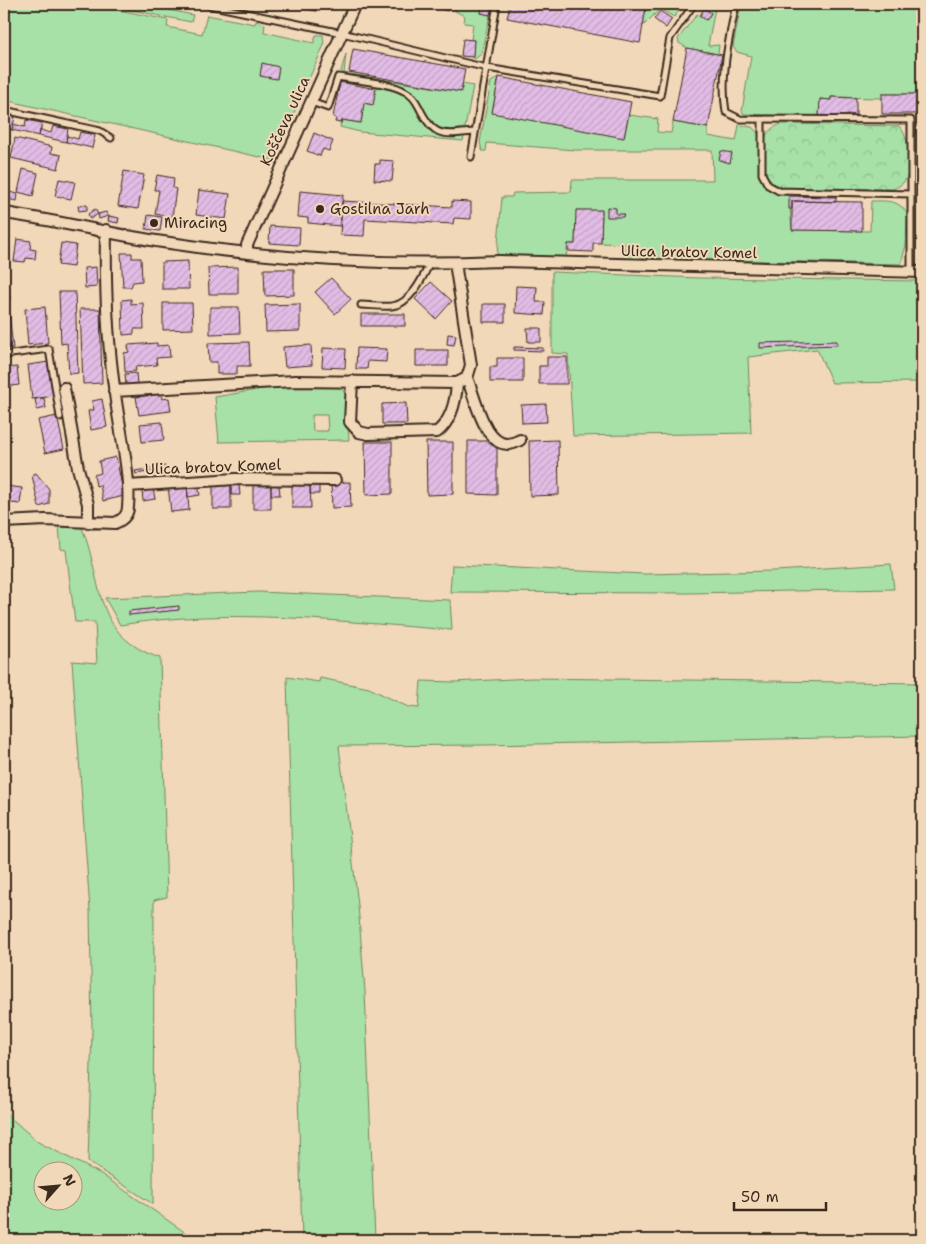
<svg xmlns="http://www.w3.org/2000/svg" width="926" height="1244" font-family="'Shantell Sans',sans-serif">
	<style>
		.grass { fill: #a7e1a7; stroke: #718662; fill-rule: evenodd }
		.forest { fill: url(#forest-crowns); stroke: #718662 }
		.building { fill: url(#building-hatch); stroke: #3b2a1e }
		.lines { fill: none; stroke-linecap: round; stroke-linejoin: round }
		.lane-casing { stroke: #3b2a1e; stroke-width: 9 }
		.street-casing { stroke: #3b2a1e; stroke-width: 14 }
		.lane { stroke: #f1d8b9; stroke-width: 5 }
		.street { stroke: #f1d8b9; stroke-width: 10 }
		.poi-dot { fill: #3b2a1e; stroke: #f1d8b9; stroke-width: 2 }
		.labels { text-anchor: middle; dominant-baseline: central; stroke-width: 4; stroke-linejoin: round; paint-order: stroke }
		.street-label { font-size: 15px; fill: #3b2a1e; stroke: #f1d8b9 }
		.poi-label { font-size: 15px; fill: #3b2a1e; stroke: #f1d8b9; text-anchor: start }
	</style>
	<defs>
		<pattern id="forest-crowns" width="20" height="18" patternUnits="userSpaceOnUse" patternTransform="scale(1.25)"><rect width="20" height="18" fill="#a7e1a7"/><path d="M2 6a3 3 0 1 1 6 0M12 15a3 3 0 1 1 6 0" fill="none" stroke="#91c18f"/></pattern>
		<pattern id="building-hatch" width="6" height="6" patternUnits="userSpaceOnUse" patternTransform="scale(1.25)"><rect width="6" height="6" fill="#e2bce5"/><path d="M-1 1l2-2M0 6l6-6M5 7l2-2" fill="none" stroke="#c3a2c4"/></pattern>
	</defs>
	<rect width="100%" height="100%" fill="#f1d8b9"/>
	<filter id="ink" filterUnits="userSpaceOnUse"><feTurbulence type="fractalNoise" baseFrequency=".02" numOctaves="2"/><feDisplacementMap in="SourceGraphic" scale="10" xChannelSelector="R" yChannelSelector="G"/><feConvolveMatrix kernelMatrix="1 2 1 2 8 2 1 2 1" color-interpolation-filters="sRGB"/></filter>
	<g filter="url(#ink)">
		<path class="grass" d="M4 4H89L168 20 167 27 202 34 207 15 255 24 256 21 265 24 264 32 314 43 316 35H323L324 45 273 160 4 100Z
			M101 4H140L193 15 191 22Z
			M456 4H482L481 13 490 15 481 54 475 59 471 57 474 40H471L473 24 464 23 465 16 455 11Z
			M652 4H684L674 17 660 9 643 26 646 7Z
			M704 4H721L720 8H715L708 46 719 45 718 54 687 48 679 43 678 39 697 14 707 20 711 13 702 7Z
			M741 4H922V112H916V94H883L882 98 831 97V100L820 99 819 117 744 114 742 111 751 56 737 52 733 47Z
			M346 54 344 73 461 92 463 84 473 86 465 128C415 138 433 100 396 86 380 80 360 78 343 74L341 71Z
			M499 77 492 112 624 137 629 115 658 119 657 132 671 133 673 122 708 128V136L736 141 739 125 752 127 758 133C762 153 752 181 774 192 778 195 784 194 789 196L792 230 870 231 871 201C886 201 899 199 907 214L906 245 901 264 717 260V262L624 260 625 244 601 243 602 211 577 210 575 244H568L566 257 497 255 502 197H512L513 193 571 192 572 180H713L712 150H575L487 143 486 151H482L480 142 491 82Z
			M376 87C385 89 398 90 406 95 435 114 408 139 464 136L463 141 360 132 340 127 342 120 361 123 364 103 373 105Z
			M552 272 699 278 922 281V382L832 383 817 349 748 357 751 433 573 436 568 354 552 353Z
			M336 386 342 389 346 395 349 440 219 442 215 397 274 387ZM312 415H327L328 431H313Z
			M59 526 82 528C104 582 91 635 160 658L167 897 154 900 153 1204 88 1162 92 1031 90 910 72 661 97 663 95 622H75L66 550 61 549Z
			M891 564 894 589 690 593 450 592 452 565 645 574 775 571Z
			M258 592 450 600 452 630C342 622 229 607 120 625L105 598Z
			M287 677 319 682 320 678 369 688 408 707 419 708 421 681 454 682 531 678 922 683V736L486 745 339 746 358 905 365 991 375 1240H302Z
			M4 1112 38 1142 101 1174 196 1240H185L179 1236 177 1240H4ZM42 1172H72V1202H42Z"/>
		<path class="forest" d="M783 124 899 126C909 135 912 167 906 179 903 184 898 187 893 189L779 188C774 185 770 183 767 178 763 168 762 143 767 134 771 128 777 125 783 124Z"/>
		<path class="building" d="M293 4H317L316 11 292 6Z
			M424 4H456L455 9 448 7 447 11Z
			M482 4H492L490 15 481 13Z
			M510 4H626L646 7 640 43 507 18Z
			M704 8 711 13 706 20 700 16Z
			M660 11 672 19 666 28 654 19Z
			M463 39 474 40 473 57 461 56Z
			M687 48 722 55 708 128 673 122Z
			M353 49 465 69 461 92 349 72Z
			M262 63 279 67 277 79 260 76Z
			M499 77 631 102 624 138 492 113Z
			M340 82 376 89 373 105 364 103 361 123 342 120 341 123 335 122 336 118 333 117Z
			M882 94H916V114H882Z
			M831 97 856 98V115L848 114V119L819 117 820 99 831 100Z
			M4 115 15 117 12 130 4 128Z
			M26 120 42 123 39 136 12 130 13 124 25 127Z
			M53 126 68 129 66 142 39 136 40 130 51 133Z
			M921 126H922V205H920Z
			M80 132 95 135 92 148 66 142 67 136 78 139Z
			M314 133 333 141 329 151 323 149 320 156 307 151Z
			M15 138 52 147 51 153 61 155 58 169 11 158Z
			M721 151 732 153 730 163 719 160Z
			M380 160 394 161 392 181 374 180 375 164H380Z
			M23 169 38 173 33 196 18 192Z
			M124 171 144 175 138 209 118 206Z
			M157 175 174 178 173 188 176 189 172 217 155 214 159 190H154Z
			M59 179 75 182 71 199 55 196Z
			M199 190 230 194 226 219 196 215Z
			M300 191 343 195 340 226 308 223V218L298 217Z
			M9 192 18 194 17 201 7 199Z
			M789 196 836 197V202L792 201V209H789Z
			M342 201 452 207V201L471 202V219L454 218 453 224 365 219 364 236 340 235Z
			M792 201 862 202V231L792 230Z
			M87 205V210L79 211 78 206Z
			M607 207 616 208V214H624L623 217H607Z
			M95 209 98 214 90 219 88 214Z
			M576 210H602L601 243H593V252L568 251V244H575Z
			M106 212 108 216 99 219 98 214Z
			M148 215 162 217 160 231 146 229Z
			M109 216 119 218 118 223 108 221Z
			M270 226 300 228 299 245 269 243Z
			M17 239 31 241 30 249 36 250 35 259 26 258 25 262 14 261Z
			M61 243 76 245 73 267 58 265Z
			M121 253H132V258H141L142 281 133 282 131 287H123Z
			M188 261 189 289H162V262Z
			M96 267 97 287 85 288 84 268Z
			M238 267V294H209L208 268Z
			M264 269H294V295L265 296Z
			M331 278 351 299 335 314 315 292Z
			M431 282 452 301 436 319 415 299Z
			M516 286 537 287 536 302H545L544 315 515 313Z
			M4 289H8L10 299 4 300Z
			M59 292H75L78 373 69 374 67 343 61 344Z
			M131 299V304L143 303 144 329H134V334L123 335 122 300Z
			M163 303H192L193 329 163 330Z
			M300 304V331L266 332 265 305Z
			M483 304H505V322H483Z
			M45 307 48 343 28 345 25 309Z
			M210 307H239L240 333 210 334Z
			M80 309H100L102 383 83 384Z
			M9 312 13 348 4 349V313Z
			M361 314H405V326H361Z
			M527 328H541V342H528Z
			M448 334 456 335 454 345 447 344Z
			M837 341V345L760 348V343Z
			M249 342 250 366H237V374H217V362H209L208 343Z
			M157 343V346L169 345 170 357 156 358 157 365 135 367 136 371 125 372 124 353 129 352 128 345Z
			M311 345 312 365 285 367 283 347Z
			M514 347 543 348V351L514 350Z
			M323 348 346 349 345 368 322 367Z
			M357 348 387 349 386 362 368 361 367 369H356Z
			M416 350H448V366H416Z
			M547 357H567V384H539V366H547Z
			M497 358H523V382H490V367H497Z
			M49 362 54 396 32 399 28 365Z
			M17 367 19 385 4 387V368Z
			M136 373 137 384 126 385 125 374Z
			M161 394 162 399 169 398 171 411 139 415 136 397Z
			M44 398 46 408 37 410 35 399Z
			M102 399 107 427 91 430 88 411 94 410 92 401Z
			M406 403 407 424H382V404Z
			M546 404 547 422 522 423 521 405Z
			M57 416 64 449 45 453 38 420Z
			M162 422 164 440 142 442 140 424Z
			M558 440 559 495 530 496 529 441Z
			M468 441H497V495L468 494Z
			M365 442H392V494L366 495Z
			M426 442H453V494L427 495Z
			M116 457 124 496 103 501 100 485 96 486 94 475 101 473 99 461Z
			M165 466V469L136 474 135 471Z
			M36 473 49 489V504L39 507 32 475Z
			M292 482H310L311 508H292Z
			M350 482 351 507 332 508 331 483Z
			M213 483H231V509H213Z
			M253 483H271V509H253Z
			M187 484 189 510 171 512 168 486Z
			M310 484H319V494H310Z
			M198 485 200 495 188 497 187 486Z
			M231 485H239L240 495H231Z
			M271 485H279L280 495H271Z
			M5 486 22 488 20 504 4 502Z
			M153 488 155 499 143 501 142 490Z
			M179 606V610L129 615V611Z"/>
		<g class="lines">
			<defs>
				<path id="lane" d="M204 4 342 33 487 68 660 96 670 38 694 4
					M736 4C729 39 720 76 726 112L740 119 911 120V272
					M311 102 328 108 338 77C358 81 390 82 406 92 412 95 416 101 419 107 434 138 442 135 474 132
					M4 110 100 131 111 138
					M762 120V174L768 185 779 191 911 194
					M471 157 497 4
					M361 305C371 305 382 307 392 306 411 304 423 277 430 263
					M4 355 49 349 60 417"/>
				<path id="street" d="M4 213C55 220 105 233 156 241 269 259 386 266 500 261L922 272
					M247 252V245L355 4
					M467 378C476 398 486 460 520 440
					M352 381 350 422 359 432 368 434 437 432C451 421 456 400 457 383
					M64 388 78 468 88 504V523
					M114 391 295 381 457 383 467 378 471 365 455 263
					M128 486 235 479 335 480
					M4 522 45 520 115 523C122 520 128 516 128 507 131 476 119 426 115 394 107 339 105 285 106 230"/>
			</defs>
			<use href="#lane" class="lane-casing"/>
			<use href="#street" class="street-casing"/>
			<use href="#lane" class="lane"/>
			<use href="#street" class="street"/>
		</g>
	</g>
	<g class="poi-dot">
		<circle cx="320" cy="209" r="5"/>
		<circle cx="154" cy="223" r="5"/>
	</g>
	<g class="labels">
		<g class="street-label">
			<text transform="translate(285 121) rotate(-65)">Koščeva ulica</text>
			<text transform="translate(689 252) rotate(1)">Ulica bratov Komel</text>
			<text transform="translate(213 467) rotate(-2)">Ulica bratov Komel</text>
		</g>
		<g class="poi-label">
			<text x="330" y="209">Gostilna Jarh</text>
			<text x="164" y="223">Miracing</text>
		</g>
	</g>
	<rect width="926" height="1244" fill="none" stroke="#f1d8b9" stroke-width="20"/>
	<rect x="10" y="10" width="906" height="1224" fill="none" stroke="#3b2a1e" stroke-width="2" filter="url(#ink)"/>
	<g transform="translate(58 1186) rotate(63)"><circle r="24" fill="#f1d8b9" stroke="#a8927b"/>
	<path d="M0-4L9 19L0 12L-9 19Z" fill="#3b2a1e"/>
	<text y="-8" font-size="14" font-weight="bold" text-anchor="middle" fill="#3b2a1e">N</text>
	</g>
	<path d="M734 1202v8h92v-8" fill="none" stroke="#3b2a1e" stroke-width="2.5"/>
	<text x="741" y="1202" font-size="15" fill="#3b2a1e" stroke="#f1d8b9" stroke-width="4" paint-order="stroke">50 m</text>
</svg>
